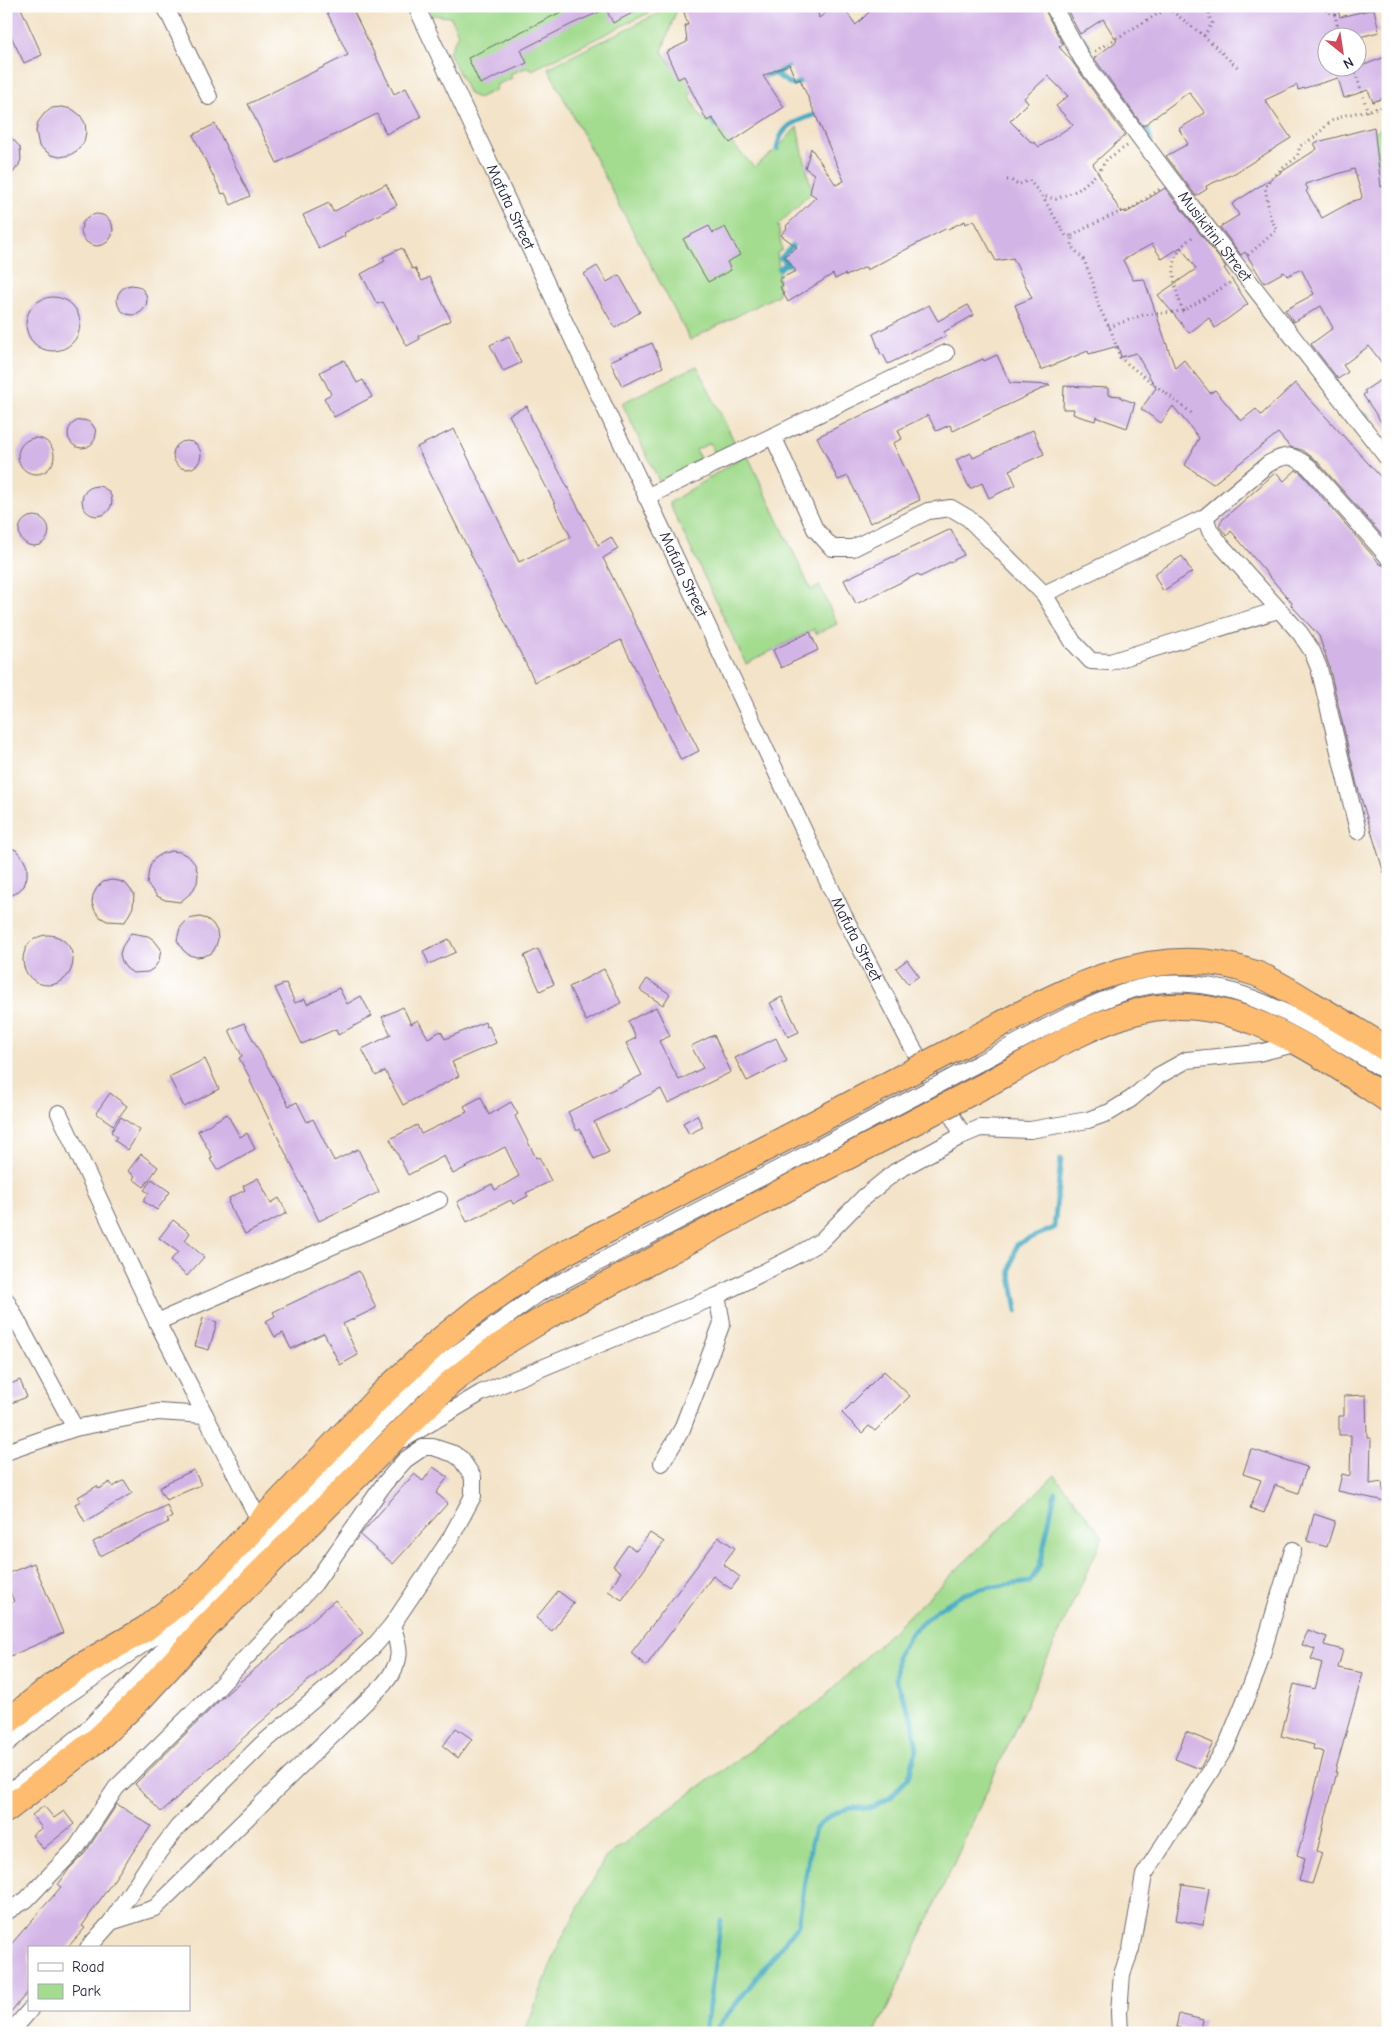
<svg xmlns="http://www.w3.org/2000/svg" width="1394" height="2039" font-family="'Comic Neue',sans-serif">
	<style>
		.green { fill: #a3dc8f; stroke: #627f65 }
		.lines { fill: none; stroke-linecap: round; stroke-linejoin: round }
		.stream { stroke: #43aac3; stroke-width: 5 }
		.building { fill: #d3b4e6; fill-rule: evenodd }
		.minor-casing { stroke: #6b666c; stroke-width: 18 }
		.highway-casing { stroke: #6b666c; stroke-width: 27 }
		.path { stroke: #6b666c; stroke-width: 3; stroke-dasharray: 1 4; stroke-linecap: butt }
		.minor { stroke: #fff; stroke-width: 16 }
		.highway { stroke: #fdbc70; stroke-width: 25 }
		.minor-bridge-casing { stroke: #6b666c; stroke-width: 18; stroke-linecap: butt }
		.highway-bridge-casing { stroke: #6b666c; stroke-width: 27; stroke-linecap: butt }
		.minor-bridge { stroke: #fff; stroke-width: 16 }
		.highway-bridge { stroke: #fdbc70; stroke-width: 25 }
		.labels { text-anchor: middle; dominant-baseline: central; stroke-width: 5; stroke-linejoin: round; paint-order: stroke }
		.street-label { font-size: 16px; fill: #22223b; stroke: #fff }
	</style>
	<rect width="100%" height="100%" fill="#fff"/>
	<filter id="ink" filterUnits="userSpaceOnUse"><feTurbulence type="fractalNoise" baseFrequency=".02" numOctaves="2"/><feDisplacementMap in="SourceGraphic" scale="10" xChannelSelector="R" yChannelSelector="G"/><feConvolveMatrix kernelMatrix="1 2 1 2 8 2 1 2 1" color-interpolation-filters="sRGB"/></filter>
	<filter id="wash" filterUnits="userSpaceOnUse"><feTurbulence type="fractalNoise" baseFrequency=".0096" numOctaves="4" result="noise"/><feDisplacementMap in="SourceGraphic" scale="20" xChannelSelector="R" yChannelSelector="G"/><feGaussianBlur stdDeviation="1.12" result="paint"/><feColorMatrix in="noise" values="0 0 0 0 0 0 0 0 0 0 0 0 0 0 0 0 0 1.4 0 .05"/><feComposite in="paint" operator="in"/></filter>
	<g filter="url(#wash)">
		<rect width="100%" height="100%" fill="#f3e3c8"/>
		<path class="green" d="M427 6H663L532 70 529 67 510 74 512 78 496 85 497 89 478 98 469 94 449 52 458 34 451 17 431 15Z
			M673 6H678L662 51 681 78 705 68 710 80 689 95 701 117 716 126 754 167 777 149 797 127 812 192 778 225 782 250 777 253 779 269 778 295 690 340 548 68Z
			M1388 123V172L1380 174 1374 133Z
			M697 366 735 443 715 453 710 443 696 450 701 461 659 481 622 403Z
			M747 454 811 590 820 586 837 624 816 634 814 629 746 664 669 503Z
			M1055 1475 1103 1537 888 2007 874 2033H524L560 1942 605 1858 692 1792 819 1702Z"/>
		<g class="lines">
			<path class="stream" d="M1076 33C1087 44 1091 39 1087 57
				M775 74 789 66 790 57
				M760 81 765 75 775 74 792 85 807 79
				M715 114 711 118 716 126
				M1137 128 1148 130 1151 142
				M777 149C781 123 798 121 820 113
				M779 269 784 265 791 264 781 258 798 240
				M1359 412 1367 417 1373 428
				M1017 1311 1010 1270 1017 1244 1054 1228 1061 1159
				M705 2033 721 1921
				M713 2033 798 1925 811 1844 815 1829 829 1816 848 1808H871L890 1798 908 1778 917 1750 913 1721 896 1680 897 1656 912 1632 938 1609 964 1594 985 1588 1030 1582 1040 1565 1055 1492"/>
		</g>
		<g id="blocks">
			<path class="building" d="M6 6H20L42 55 24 63 6 26Z
				M324 6H351L394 94 406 88 421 117 386 134 377 114 277 163 248 104 348 55Z
				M573 6H646L613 23 606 9 572 24 521 50 527 63 480 84 468 58Z
				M682 6H817L819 18 834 6H842L856 25 875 6H1043L1063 45 1059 47 1071 60 1125 135 1093 164 1121 213 1124 211 1126 213 1165 188 1226 267 1224 268 1248 304 1215 328 1209 318 1189 333 1158 295 1196 269 1181 247 1162 259 1152 244 1123 260 1133 280 1144 279 1175 368 1184 360 1210 393 1215 390 1241 421 1256 409 1261 415 1295 383 1388 485V542L1316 460 1302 450 1290 447 1278 433 1213 484 1185 465 1199 438 1173 406 1161 423 1141 409 1156 388 1136 353 1121 357 1118 346 1089 354 1088 351 1041 370 1015 305 1032 298 1013 258 996 261 974 220 966 224 965 221 948 229 947 228 867 270 866 267 846 276 845 274 835 279 833 274 788 302 780 287 783 285 779 279 796 271 784 256 797 247 781 235 787 228 786 226 816 197 810 193 814 174 805 168 811 148 836 185 844 181 800 79 796 81 789 64 763 76 784 107 730 143 712 118 707 121 684 76 678 79 666 52 687 42 685 25H688ZM1048 76 1068 96 1056 106 1073 125 1039 147 1034 142 1033 144 1010 121 1028 103 1024 98Z
				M1065 6H1337L1340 17 1374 9 1379 32 1356 38H1326V68H1356L1388 56V96L1373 102 1368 90 1344 98 1338 78 1298 90 1297 85 1265 100 1291 138 1235 173 1206 186 1207 189 1196 196 1166 156 1188 144 1179 129 1205 113 1189 92 1143 126 1094 58 1117 41 1103 19 1080 34Z
				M62 107 72 109 80 115 85 123 86 132 84 142 78 150 70 155 60 157 51 155 39 146 36 131 38 122 44 114 52 108Z
				M215 124 250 196 231 205 225 193 222 194 193 135Z
				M1374 127 1381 187 1388 185V371L1369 346 1343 365 1348 372 1338 379 1311 344 1333 328 1321 306 1294 322 1285 310 1314 294 1301 269 1287 276 1284 272 1264 283 1245 252 1241 255 1220 227 1239 215 1232 204 1317 149 1314 143ZM1354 169 1362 196 1361 199 1353 201 1322 218 1306 191 1308 189 1305 184Z
				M6 132 20 147 21 159 19 165 6 181Z
				M386 184 397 205 344 233 345 236 319 249 303 215 329 203 333 212Z
				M81 230a16 16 0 1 1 32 0a16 16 0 1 1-32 0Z
				M709 226 713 233 725 227 740 255 727 262 731 270 708 282 683 239Z
				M402 248 412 269 415 268 422 281 430 277 451 320 418 336 420 339 407 346 383 302 377 304 361 274 385 261 383 257Z
				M597 266 607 282 619 275 640 312 615 328 584 274Z
				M117 300a15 15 0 1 1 30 0a15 15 0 1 1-30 0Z
				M26 324a27 27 0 1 1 54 0a27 27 0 1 1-54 0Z
				M929 305 938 321 968 305 974 315 944 332 946 336 888 364 883 354 881 355 873 334Z
				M509 336 521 363 503 371 490 345Z
				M652 343 663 367 622 386 610 361Z
				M997 355 1010 383 1050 385 953 431 950 425 936 431 928 415 898 430 902 439 893 443 920 500 870 523 848 476 838 480 817 437 901 396 983 359 984 361Z
				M344 360 357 383 363 380 372 397 334 417 324 398 331 394 320 372Z
				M1388 375V432L1363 395 1366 393 1364 391Z
				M1064 386 1108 388V395L1121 396V398L1135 403 1127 428 1096 417 1095 421 1078 416 1073 414 1074 409H1063Z
				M527 406 532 420 598 545 611 537 618 549 603 558 699 751 681 760 621 640 535 682 417 447 454 429 519 562 571 537 555 506H556L509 415Z
				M68 434a14 14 0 1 1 28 0a14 14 0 1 1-28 0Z
				M1033 430 1044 454 1009 470 1016 485 989 498 982 483 970 489 956 460 971 453 973 458Z
				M18 456a18 18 0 1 1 36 0a18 18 0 1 1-36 0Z
				M173 455a14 14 0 1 1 28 0a14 14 0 1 1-28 0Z
				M1296 470 1302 474 1380 564 1388 567V872L1384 873 1357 785 1329 666 1319 636 1291 605 1292 603 1231 531 1227 536 1219 526 1222 520 1276 472 1284 481Z
				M82 501a15 15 0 1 1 30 0a15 15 0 1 1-30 0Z
				M19 531a15 15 0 1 1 30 0a15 15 0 1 1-30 0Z
				M951 529 964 555 920 577 918 574 856 604 844 580Z
				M1182 556 1192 572 1163 591 1154 574Z
				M810 632 818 650 781 668 773 650Z
				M6 846 16 850 23 858 27 867V877L24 886 16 893 6 898Z
				M171 851 180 852 189 857 195 864 198 874 197 883 192 892 180 902 165 900 157 896 147 884 149 869 153 860 161 854Z
				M111 880 119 881 126 884 134 894 133 907 125 922 107 921 100 917 95 911 92 903 93 895 97 888 103 882Z
				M200 917 207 919 213 924 217 931 218 939 216 946 212 953 204 956 197 957 189 955 183 950 177 940 180 928 188 919Z
				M131 933 148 936 154 940 161 949 159 961 154 968 148 972 133 973 126 968 122 962 120 954 122 947Z
				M23 960a25 25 0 1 1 50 0a25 25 0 1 1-50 0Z
				M449 939 456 952 429 964 423 951Z
				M538 949 554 984 540 991 524 956Z
				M907 960 919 976 908 984 896 968Z
				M604 969 621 1003 586 1021 569 987Z
				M647 979 670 994 663 1005 640 990Z
				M286 983 295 1003 305 999 307 1004 339 988 347 1004 361 996 372 1016 338 1035 336 1029 302 1044 275 988Z
				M782 997 799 1032 788 1037 770 1003Z
				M403 1007 411 1024 418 1020 428 1038 441 1031 445 1039 485 1022 486 1027 489 1026 496 1043 452 1062 459 1076 403 1105 385 1071 376 1076 362 1049 391 1035 382 1017Z
				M656 1007 670 1036 659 1041 679 1080 703 1068 691 1046 714 1035 731 1072 668 1103 661 1089 594 1122 609 1152 594 1159 580 1129 577 1131 568 1112 642 1075 626 1043 636 1038 628 1021Z
				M244 1023 289 1106 297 1102 307 1122 313 1119 334 1161 358 1149 379 1192 319 1221 250 1081 251 1080 239 1058 242 1056 229 1030Z
				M776 1038 787 1061 747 1081 735 1058Z
				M205 1059 219 1089 184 1107 169 1077Z
				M110 1093 127 1106 113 1125 96 1113Z
				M481 1097 489 1115 511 1102 518 1114 515 1116 536 1158 539 1157 551 1181 526 1193 528 1196 513 1204 511 1200 467 1222 457 1202 492 1184 495 1190 519 1176 505 1147 453 1174 444 1156 408 1175 390 1139 417 1125 421 1134 467 1112 464 1106Z
				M227 1114 240 1137 247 1133 255 1149 217 1170 210 1159 213 1158 198 1131Z
				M697 1115 703 1127 689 1134 683 1123Z
				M121 1117 140 1130 128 1150 114 1140 117 1137 111 1132Z
				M141 1154 158 1167 144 1187 133 1179 135 1176 128 1171Z
				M258 1178 271 1203 279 1198 287 1213 245 1234 228 1202 230 1201 229 1198 245 1190 243 1186Z
				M152 1179 170 1192 157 1210 143 1201 149 1193 144 1190Z
				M173 1220 190 1233 185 1240 204 1257 187 1276 170 1261 178 1252 159 1238Z
				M359 1271 376 1308 343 1324 358 1355 340 1365 324 1333 291 1349 283 1333 275 1337 266 1321 275 1316 273 1312Z
				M203 1318 217 1322 209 1350 195 1346Z
				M884 1371 910 1396 875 1431 869 1426 862 1433 842 1413Z
				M20 1380 27 1397 6 1405V1386Z
				M1366 1395 1367 1438H1371L1370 1484 1382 1482 1385 1501 1338 1491 1342 1474 1350 1476 1351 1435H1339V1416H1344V1396Z
				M1251 1449 1307 1467 1298 1493 1275 1485 1264 1513 1250 1508 1261 1480 1243 1474Z
				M433 1467 448 1477 436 1493 448 1503 393 1564 360 1535 414 1474 423 1481Z
				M194 1470 201 1485 166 1500 159 1488 168 1483V1482Z
				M124 1480 132 1493 85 1522 75 1504 81 1501 78 1497 97 1486 99 1489 110 1482 113 1487Z
				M167 1505 172 1517 167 1520 169 1522 100 1556 93 1542Z
				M1314 1514 1335 1521 1327 1547 1307 1541Z
				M650 1533 664 1542 622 1600 608 1591 621 1572 613 1566 628 1545 636 1551Z
				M719 1537 735 1548 723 1564 740 1577 731 1589 713 1576 646 1666 631 1653Z
				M34 1563 63 1633 6 1658V1605L14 1602 6 1581V1574Z
				M558 1591 574 1603 552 1631 536 1618Z
				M335 1600 363 1633 261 1722 161 1812 135 1784 226 1694Z
				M1308 1630 1327 1637 1324 1645 1343 1650 1338 1668 1363 1673 1335 1772H1337L1317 1851 1322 1853 1312 1884 1299 1881 1305 1858 1297 1855 1303 1837 1324 1752 1313 1749 1314 1745 1281 1736 1294 1684 1315 1689 1322 1663 1311 1659 1315 1649 1302 1645Z
				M456 1728 472 1739 458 1758 443 1746Z
				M1186 1732 1213 1743 1200 1769 1175 1759Z
				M117 1804 151 1826 82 1926 85 1928 67 1948H29V1991L6 2017V1950L61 1887 58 1885 69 1869 85 1853Z
				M44 1806 54 1818 64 1811 74 1824 43 1849 32 1835 42 1828 32 1815Z
				M1182 1884 1209 1888 1203 1925 1176 1920Z
				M1179 2014 1203 2020 1200 2033 1176 2027Z"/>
		</g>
	</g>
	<g filter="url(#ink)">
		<use href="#blocks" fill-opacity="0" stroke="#6b666c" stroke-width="1"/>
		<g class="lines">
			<defs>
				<g id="minor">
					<path d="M165 6 209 97"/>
					<path id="s1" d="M416 6 844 916 910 1043 963 1135"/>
					<path id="s2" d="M1053 6 1082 59 1140 138 1207 227 1388 459"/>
					<path d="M773 436 815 529 832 548H853L928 511 951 508 968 518 1044 594 1073 642 1091 661 1110 662 1278 610"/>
					<path d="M646 497 946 353"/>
					<path d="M1205 517 1210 531 1221 545 1300 633 1312 651 1319 668 1358 831"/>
					<path d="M1044 594 1205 517 1268 464C1287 453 1292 454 1309 467L1388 557"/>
					<path d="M977 1064C1025 1039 1073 1010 1125 992 1220 960 1311 1025 1388 1073"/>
					<path d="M59 1113 157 1322 205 1415"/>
					<path d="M6 1300 75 1428"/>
					<path d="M157 1322 439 1200"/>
					<path d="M404 1439 481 1393 717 1296 799 1254 821 1241 864 1197 895 1172 963 1135 980 1128 1030 1130 1088 1120 1110 1112 1131 1099 1158 1076 1187 1060 1258 1053 1299 1043"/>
					<path d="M6 1452 75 1428 158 1412 205 1415 260 1522"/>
					<path d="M662 1463 682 1429 722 1323 717 1296"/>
					<path d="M6 1744 63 1698 185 1616"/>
					<path d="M12 1790 85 1732 378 1425 415 1388 449 1359 538 1294 797 1159"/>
					<path d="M6 1912 26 1900 77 1847 116 1788 216 1690 315 1583 384 1484 405 1460 424 1447H433L454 1454 461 1459 473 1477V1496L450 1539 392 1625 374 1646 353 1666 262 1744 178 1827 148 1866 111 1922"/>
					<path d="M88 1948 111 1922 155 1908 384 1684C403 1661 401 1651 392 1625"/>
					<path d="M10 2033 30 2010"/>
					<path d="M1120 2033 1119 2012 1122 1974 1131 1949 1144 1875 1226 1747 1257 1671 1293 1550"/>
				</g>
				<path id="highway" d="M968 1042C1056 995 1153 934 1257 974 1275 981 1293 993 1310 1003 1336 1018 1362 1033 1388 1050
					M989 1083C1035 1058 1081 1028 1132 1013 1226 985 1313 1050 1388 1100
					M6 1723 53 1685 81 1666 145 1629 196 1589 381 1395 439 1341 480 1308 520 1280 564 1253 786 1138
					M6 1810 98 1739 139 1700 207 1626 449 1384 491 1351 550 1315 807 1178"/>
			</defs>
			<use href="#minor" class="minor-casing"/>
			<use href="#highway" class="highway-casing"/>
			<path class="path" d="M1323 6 1328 13 1335 15 1340 38
				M1168 8 1204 36 1237 67
				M1204 36 1212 23 1209 16 1210 8 1213 6
				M1095 51 1168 8
				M1354 68 1368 112
				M1127 146 1107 159 1098 173 1078 190 1056 199 1042 196 1066 236H1072V247L1084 260 1093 283 1098 305 1112 333 1120 358 1194 415
				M1007 180H1011L1018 185 1029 180 1042 196
				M1072 236 1089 226 1124 210 1127 212 1160 189
				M1248 255 1277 230 1270 217 1265 187 1273 176 1297 157 1300 146 1315 137 1331 121 1346 115 1388 106
				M1183 311C1173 284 1165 255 1194 236
				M1109 327 1143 315 1183 311 1230 283"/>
			<use href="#minor" class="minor"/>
			<use href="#highway" class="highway"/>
			<defs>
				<path id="minor-bridge" d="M797 1159 977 1064"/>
				<path id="highway-bridge" d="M786 1138 968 1042
					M807 1178 989 1083"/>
			</defs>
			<use href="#minor-bridge" class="minor-bridge-casing"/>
			<use href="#highway-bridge" class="highway-bridge-casing"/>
			<use href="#minor-bridge" class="minor-bridge"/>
			<use href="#highway-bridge" class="highway-bridge"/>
		</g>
	</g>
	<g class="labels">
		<g class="street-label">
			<text stroke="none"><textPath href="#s1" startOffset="222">Mafuta Street</textPath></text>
			<text stroke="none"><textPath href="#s2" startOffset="282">Musikitini Street</textPath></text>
			<text stroke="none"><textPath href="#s1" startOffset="628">Mafuta Street</textPath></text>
			<text stroke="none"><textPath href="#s1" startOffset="1032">Mafuta Street</textPath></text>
		</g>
	</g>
	<rect width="1394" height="2039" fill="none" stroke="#fff" stroke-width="25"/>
	<rect x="28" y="1946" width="162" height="65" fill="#ffffff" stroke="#a7a7b1"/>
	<rect x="38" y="1963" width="25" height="8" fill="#ffffff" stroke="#a7a7b1"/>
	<text x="72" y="1972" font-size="15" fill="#22223b">Road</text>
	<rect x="38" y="1984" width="25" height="15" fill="#a3dc8f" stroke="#a7a7b1"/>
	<text x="72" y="1996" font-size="15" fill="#22223b">Park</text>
	<g transform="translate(1342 52) rotate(150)"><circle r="24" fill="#ffffff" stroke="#a7a7b1"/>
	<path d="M0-4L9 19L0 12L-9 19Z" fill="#d1495b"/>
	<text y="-8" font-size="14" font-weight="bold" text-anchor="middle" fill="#22223b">N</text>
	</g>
</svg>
